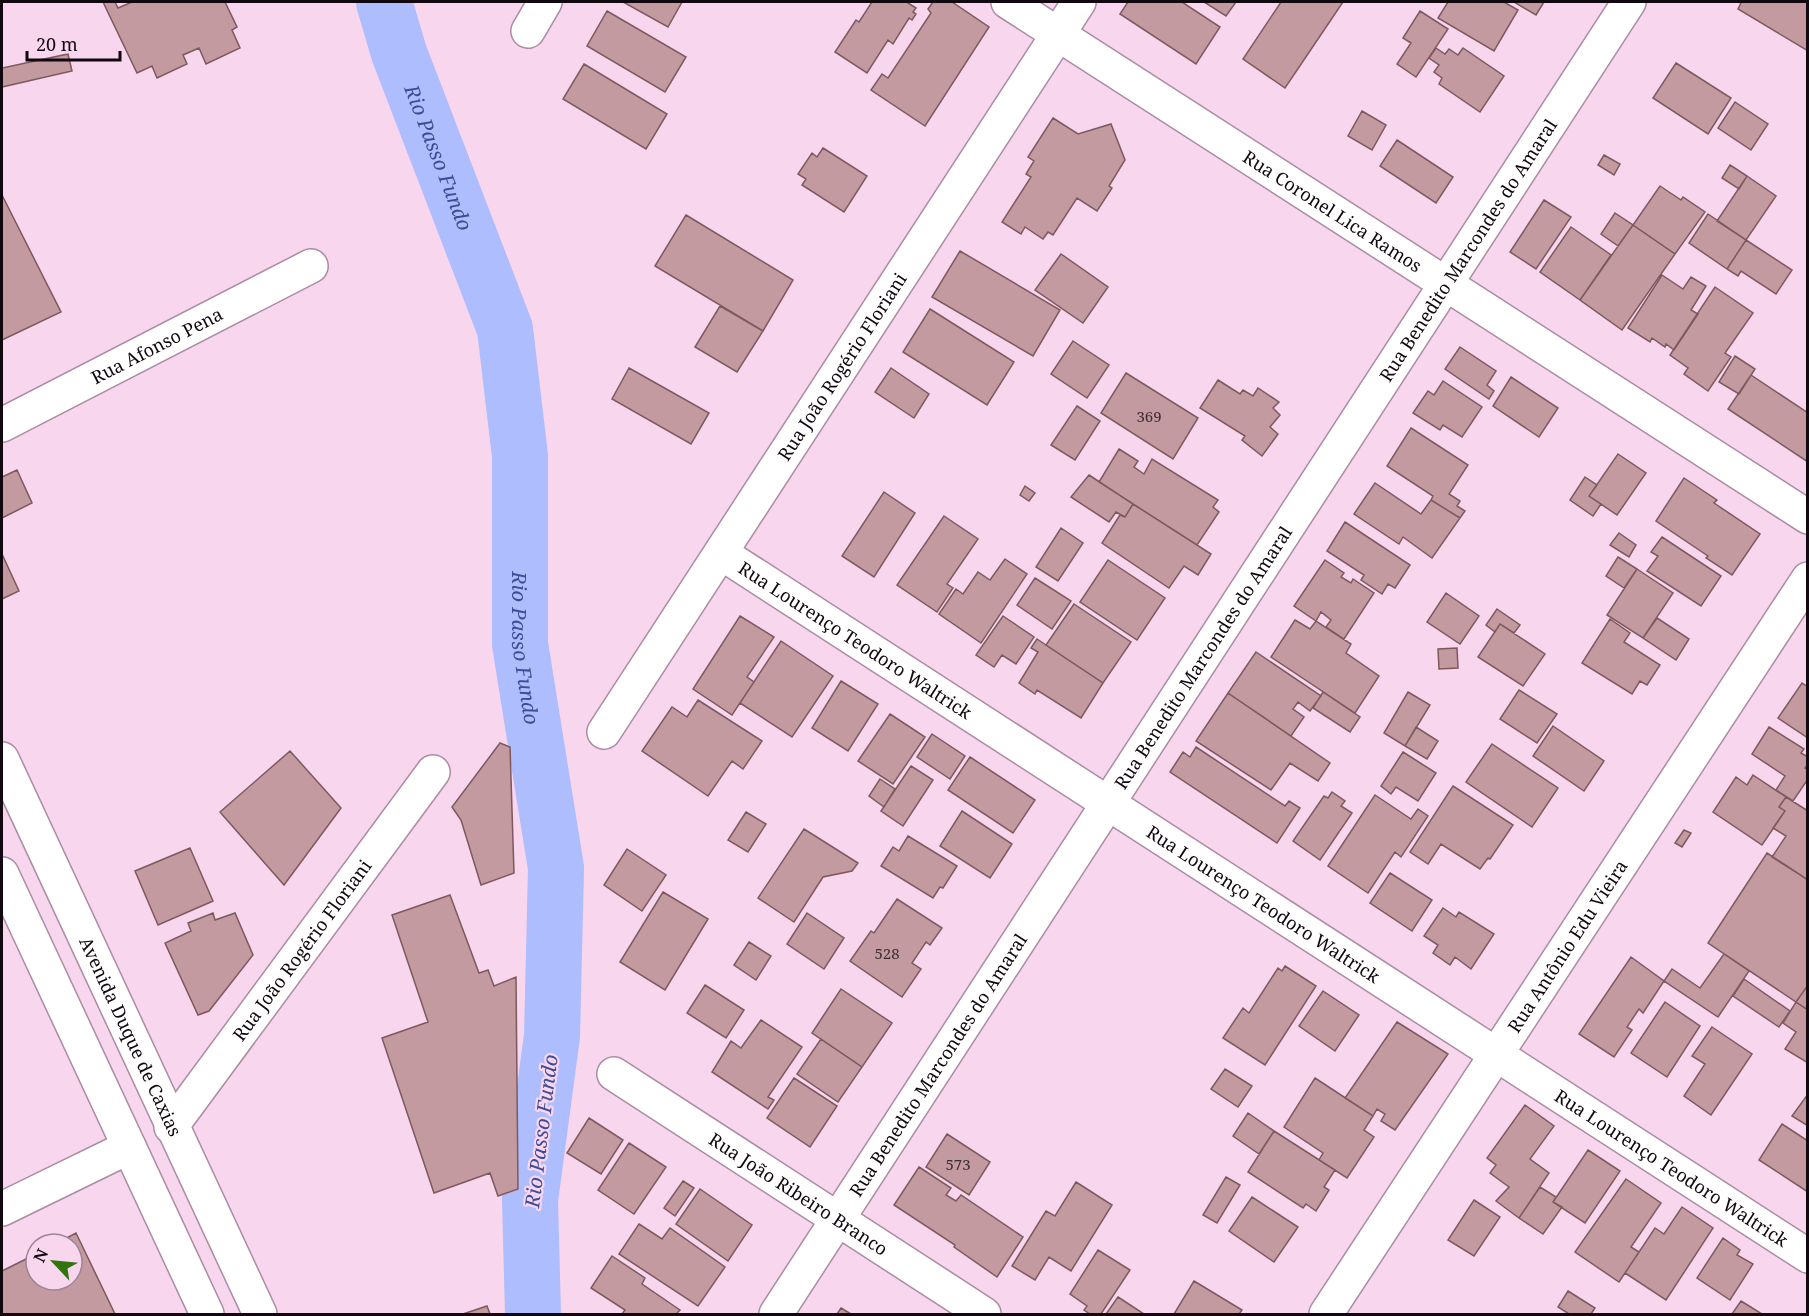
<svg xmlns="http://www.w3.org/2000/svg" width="1809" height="1316" font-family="'Noto Serif',serif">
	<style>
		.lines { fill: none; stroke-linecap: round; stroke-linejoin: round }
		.river { stroke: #adbdfd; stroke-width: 56 }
		.building { fill: #c29a9f; stroke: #7d595e; stroke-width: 1.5 }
		.street-casing { stroke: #ab8ca2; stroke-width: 36 }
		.secondary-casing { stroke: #ab8ca2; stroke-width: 36 }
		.primary-casing { stroke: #ab8ca2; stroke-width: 36 }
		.street { stroke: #fff; stroke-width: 33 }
		.secondary { stroke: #fff; stroke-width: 33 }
		.primary { stroke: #fff; stroke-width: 33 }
		.labels { text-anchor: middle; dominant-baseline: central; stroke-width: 4.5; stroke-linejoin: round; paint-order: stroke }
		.number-label { font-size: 15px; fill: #3e2c33 }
		.street-label { font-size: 18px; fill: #12080f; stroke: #f8d6ee }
		.water-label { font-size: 20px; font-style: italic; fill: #3e4b96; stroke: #f8d6ee }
	</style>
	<rect width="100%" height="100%" fill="#f8d6ee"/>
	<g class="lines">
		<path class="river" id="s1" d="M384 2 399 53 505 329 520 456V644L556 868 552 1036 530 1200 533 1314"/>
	</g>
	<path class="building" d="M103 2H115L118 8 132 2H225L237 27 232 30 240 48 206 64 199 48 183 55 187 64 157 78 152 66 137 73Z
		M623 2H682L668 27Z
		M872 2H909L908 3 916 8 913 12 916 14 912 20 909 18 893 44 888 40 867 73 835 52 856 20 859 22Z
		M933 2H952L989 27 925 126 871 90 882 74 888 78 931 13 928 9Z
		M1128 2H1182L1220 27 1196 64 1120 14Z
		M1204 2H1236L1226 16Z
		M1281 2H1343L1285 88 1243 59Z
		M1448 2H1504L1518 10 1494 51 1438 18Z
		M1514 2H1544L1536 15Z
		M1738 2H1808V51L1738 9 1741 3Z
		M607 11 686 57 665 92 587 46Z
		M1420 11 1448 29 1416 77 1397 64 1411 43 1403 38Z
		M1436 48 1445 54 1449 49 1458 55 1463 48 1504 76 1480 112 1439 84 1442 78 1434 72 1439 65 1429 58Z
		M68 54 72 71 2 87V68Z
		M1676 63 1731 98 1708 134 1653 98Z
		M584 64 667 114 646 149 563 99Z
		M1735 102 1768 124 1751 150 1718 128Z
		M1362 111 1386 125 1372 150 1348 136Z
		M1053 118 1078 134 1111 124 1125 160 1109 186 1112 188 1097 211 1077 198 1053 235 1048 232 1043 239 1025 227 1021 234 1002 222 1031 177 1026 174 1034 161 1028 157Z
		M1397 140 1453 177 1436 203 1380 166Z
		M823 148 867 176 844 212 802 185 806 179 798 174 812 153 817 157Z
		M1604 155 1620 164 1614 175 1598 165Z
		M1730 165 1747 176 1739 189 1722 178Z
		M1747 176 1776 196 1746 240 1717 221Z
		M1660 186 1681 200 1683 197 1705 212 1675 254 1633 225Z
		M2 195 61 312 2 340Z
		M1544 200 1571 217 1536 269 1510 252Z
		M1615 213 1633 225 1618 246 1601 234Z
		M1708 214 1746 240 1727 269 1689 243Z
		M686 215 793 280 763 331 655 266Z
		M1633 225 1675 254 1622 330 1580 300Z
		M1571 227 1611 255 1580 300 1540 272Z
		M1746 240 1792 270 1776 294 1741 271 1738 276 1727 269Z
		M960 251 1060 310 1033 356 932 297Z
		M1061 254 1108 287 1083 323 1035 290Z
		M1662 275 1683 289 1691 277 1706 286 1691 310 1698 314 1674 350 1666 344 1665 347 1652 338 1650 342 1628 328Z
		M1715 287 1753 313 1725 353 1731 357 1708 391 1684 374 1688 368 1670 355Z
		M720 306 763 331 737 372 695 347Z
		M930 309 1014 362 987 405 903 352Z
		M1073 341 1109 365 1087 398 1051 374Z
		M1460 347 1496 371 1487 385 1494 391 1489 399 1445 369Z
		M1735 356 1755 369 1739 394 1719 382Z
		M629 368 709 413 691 444 612 399Z
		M891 368 929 394 914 418 875 392Z
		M1126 373 1198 418 1173 459 1101 413Z
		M1751 375 1808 413V462L1728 409Z
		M1511 377 1558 408 1539 437 1493 406Z
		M1218 380 1240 394 1243 390 1253 396 1258 388 1279 402 1273 408 1280 415 1270 427 1278 434 1262 456 1242 440 1245 436 1200 408Z
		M1443 381 1482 407 1462 437 1443 425 1440 430 1413 413 1428 391 1434 395Z
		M1077 406 1100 421 1075 460 1051 445Z
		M1411 428 1468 465 1449 494 1460 501 1457 506 1465 511 1460 518 1431 500 1433 496 1387 466Z
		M1119 449 1138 461 1134 467 1144 474 1152 459 1218 500 1213 507 1219 512 1197 545 1099 482Z
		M1618 454 1646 473 1617 515 1589 496Z
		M17 470 32 503 2 518V477Z
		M1089 475 1133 504 1125 517 1116 512 1109 522 1071 497Z
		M1585 477 1597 485 1589 496 1601 504 1593 516 1570 500Z
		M1684 478 1717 500 1714 503 1760 534 1732 575 1706 558 1708 556 1656 521Z
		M1375 483 1421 514 1431 500 1460 518 1432 558 1403 537 1399 544 1354 514Z
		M1025 486 1035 493 1029 501 1020 495Z
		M884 492 915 513 874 577 842 556Z
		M1133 504 1211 554 1198 575 1184 566 1169 588 1102 543 1120 515 1125 517Z
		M944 516 978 539 947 584 953 588 937 612 897 585Z
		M1345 522 1410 565 1395 588 1388 584 1382 594 1361 580 1364 575 1327 551Z
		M1061 528 1083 543 1058 581 1036 567Z
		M1619 533 1636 545 1629 557 1610 545Z
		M1662 537 1721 576 1701 606 1647 571 1658 556 1651 552Z
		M2 554 19 591 2 599Z
		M1618 557 1637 569 1624 588 1606 576Z
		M1005 559 1027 574 981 643 939 614 956 589 963 594 978 572 990 580Z
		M1108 560 1165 598 1137 640 1080 602Z
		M1325 560 1344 573 1341 577 1351 583 1353 579 1374 593 1344 639 1326 627 1331 620 1321 612 1316 621 1294 606Z
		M1637 569 1673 593 1643 638 1607 615Z
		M1035 578 1071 601 1052 629 1017 605Z
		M1446 593 1479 616 1460 644 1427 622Z
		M1074 604 1131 642 1103 683 1046 645Z
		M1497 609 1520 625 1514 633 1500 624 1495 632 1486 625Z
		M740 616 774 637 747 677 754 682 732 715 693 689Z
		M1003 616 1034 637 1016 664 1002 655 994 667 976 655Z
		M1657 618 1689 639 1676 660 1643 638Z
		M1610 619 1630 633 1624 642 1660 665 1647 685 1640 681 1632 694 1582 663Z
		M1295 620 1310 629 1316 621 1351 644 1346 653 1379 676 1355 713 1271 657Z
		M1500 624 1545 654 1523 686 1478 657Z
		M1037 639 1103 683 1081 718 1037 690 1035 694 1019 683 1038 652 1031 648Z
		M781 641 833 676 792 737 740 703Z
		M1457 648 1458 668 1439 669 1438 649Z
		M1256 652 1321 696 1310 711 1298 702 1293 709 1304 717 1291 736 1228 693Z
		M841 681 878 704 848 751 812 728Z
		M1802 683 1808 687V738L1778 718Z
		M1519 690 1557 714 1537 743 1500 719Z
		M1323 692 1360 717 1350 732 1313 708Z
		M1408 692 1430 705 1405 746 1384 733Z
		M1228 693 1330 763 1318 781 1290 763 1271 790 1196 741Z
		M698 700 762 741 743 769 732 761 708 796 642 751 672 707 687 717Z
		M890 714 925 737 893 784 858 761Z
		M1553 726 1604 761 1584 791 1533 756Z
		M1416 727 1438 741 1427 759 1405 746Z
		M1769 727 1804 749 1801 753 1808 757V764L1805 768 1808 770V779L1793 801 1776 790 1785 776 1752 754Z
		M932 734 965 756 950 779 917 757Z
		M500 743 510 747 514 873 481 885 461 820 452 807Z
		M1492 744 1558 788 1532 827 1466 782Z
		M1196 747 1285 806 1289 801 1300 808 1277 843 1170 772 1183 752 1190 757Z
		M290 751 341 808 284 885 220 812Z
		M1403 752 1436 773 1418 801 1396 787 1391 794 1381 786Z
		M970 757 1035 800 1013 833 948 790Z
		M911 766 933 780 903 826 881 811Z
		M1753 775 1786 797 1779 807 1785 811 1762 845 1713 812 1736 777 1747 785Z
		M880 779 895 789 884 807 869 796Z
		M1453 786 1513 825 1490 859 1488 858 1480 869 1441 844 1428 864 1410 852Z
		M1332 792 1345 801 1341 806 1352 813 1320 860 1293 841 1324 796 1328 798Z
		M1375 795 1411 819 1418 809 1428 816 1401 857 1395 852 1368 893 1328 866Z
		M1786 797 1808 811V880L1772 857 1786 836 1773 828 1785 811 1779 807Z
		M962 811 1012 844 990 878 940 846Z
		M746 812 766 824 748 852 728 840Z
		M804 829 858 863 852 871 823 877 794 922 758 898Z
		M1684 830 1691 833 1682 847 1675 843Z
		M908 836 957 866 943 888 940 887 933 898 881 866 893 847 899 851Z
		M190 848 213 901 158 925 135 871Z
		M627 849 666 875 642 911 604 885Z
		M1767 853 1808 880V985L1796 1002 1708 943Z
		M1390 873 1432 900 1412 931 1370 903Z
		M663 892 708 919 665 990 620 962Z
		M450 895 479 973 488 970 494 986 516 977 518 1189 498 1196 490 1173 434 1193 382 1038 428 1022 392 915Z
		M897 899 942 928 930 945 926 942 912 963 921 969 902 997 850 961 871 931 874 933Z
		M1443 908 1456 917 1459 912 1494 934 1471 969 1455 957 1450 965 1433 953 1438 945 1424 936Z
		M213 913 215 920 235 913 253 955 209 1011 198 1015 165 943 191 931 188 923Z
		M807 913 844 938 824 969 787 944Z
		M749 942 771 956 756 980 734 965Z
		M1724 954 1749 971 1718 1017 1664 981 1672 969 1700 988Z
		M1631 957 1664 981 1643 1013 1639 1009 1627 1027 1632 1030 1614 1057 1579 1034Z
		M1285 966 1316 986 1265 1065 1223 1038 1243 1008 1249 1013 1278 968 1282 971Z
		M1744 979 1790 1011 1779 1027 1733 996Z
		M705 985 744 1010 726 1038 687 1013Z
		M1808 985V1010L1796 1002Z
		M841 989 892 1023 862 1067 812 1033Z
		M1323 991 1359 1015 1335 1051 1299 1026Z
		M1665 1002 1700 1026 1667 1077 1631 1053Z
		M1796 1002 1808 1010V1063L1785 1049 1796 1032 1783 1023Z
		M761 1020 802 1047 768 1097 774 1100 768 1109 712 1072 731 1041 741 1048Z
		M1397 1022 1448 1054 1395 1130 1381 1121 1385 1114 1377 1109 1373 1116 1345 1098Z
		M1712 1027 1752 1054 1711 1115 1684 1096 1705 1064 1692 1056Z
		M821 1039 862 1067 838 1102 797 1074Z
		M1225 1069 1252 1086 1238 1107 1211 1089Z
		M794 1078 837 1106 810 1147 767 1118Z
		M1315 1078 1373 1116 1364 1130 1374 1137 1347 1178 1319 1160 1323 1153 1284 1127Z
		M1808 1094V1126L1792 1116Z
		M1525 1105 1554 1126 1530 1159 1549 1173 1519 1218 1496 1201 1509 1187 1490 1173 1496 1165 1487 1158Z
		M1248 1113 1274 1131 1259 1154 1233 1136Z
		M589 1118 623 1140 601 1174 567 1153Z
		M1782 1124 1808 1141V1192L1759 1160Z
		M1274 1131 1335 1170 1324 1187 1329 1190 1316 1211 1306 1204 1303 1208 1248 1172Z
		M947 1134 990 1162 969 1195 926 1167Z
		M629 1143 666 1167 634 1214 598 1190Z
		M1588 1150 1620 1171 1585 1223 1553 1202Z
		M919 1167 951 1188 946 1195 956 1201 961 1195 1023 1237 997 1277 954 1247 955 1245 894 1205Z
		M1226 1177 1240 1185 1217 1223 1203 1215Z
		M1626 1179 1661 1203 1631 1247 1639 1252 1619 1282 1575 1252Z
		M683 1181 694 1188 675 1216 664 1208Z
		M1076 1182 1112 1205 1071 1271 1049 1257 1035 1280 1012 1266 1046 1211 1055 1216Z
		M1540 1187 1556 1197 1553 1202 1562 1207 1543 1234 1519 1218Z
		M700 1189 752 1225 728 1261 676 1224Z
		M1252 1197 1298 1227 1274 1262 1229 1231Z
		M1474 1200 1500 1217 1474 1256 1448 1240Z
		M1682 1207 1713 1228 1666 1300 1625 1273 1655 1228 1664 1234Z
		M639 1224 662 1239 670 1228 725 1267 698 1306 619 1254Z
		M76 1233 115 1314H2V1271L36 1254V1280H72V1244H55Z
		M1723 1238 1740 1250 1737 1255 1753 1264 1730 1300 1697 1278Z
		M1098 1250 1130 1270 1101 1314H1090L1084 1310 1087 1306 1070 1294Z
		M612 1256 645 1278 642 1284 680 1310 676 1314H622L625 1310 591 1288Z
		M1194 1281 1242 1310 1239 1314H1174Z
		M1568 1291 1595 1308 1591 1314H1569L1558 1307Z
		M1118 1297 1144 1314H1106Z
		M1741 1301 1762 1314H1732Z
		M487 1306 490 1314H463Z
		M841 1308 851 1314H837Z"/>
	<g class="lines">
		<defs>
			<g id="street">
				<path id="s2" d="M1008 2 1808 517"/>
				<path d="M528 31 545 2"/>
				<path id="s3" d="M2 425 311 266"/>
				<path id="s4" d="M721 553 1808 1256"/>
				<path id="s5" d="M604 732 1079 2"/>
				<path id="s6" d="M614 1074 984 1314"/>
				<path id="s7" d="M171 1127 433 772"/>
				<path d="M2 1209 129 1147"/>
				<path id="s8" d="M1326 1314 1808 579"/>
			</g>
			<g id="secondary">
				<path id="s9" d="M776 1314 1629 2"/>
			</g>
			<g id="primary">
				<path id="s10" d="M2 759 260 1314"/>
				<path d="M2 874 207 1314"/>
			</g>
		</defs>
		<use href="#street" class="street-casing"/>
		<use href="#secondary" class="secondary-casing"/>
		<use href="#primary" class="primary-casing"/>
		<use href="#street" class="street"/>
		<use href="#secondary" class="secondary"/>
		<use href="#primary" class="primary"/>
	</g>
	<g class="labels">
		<g class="number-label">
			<text x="1149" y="416">369</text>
			<text x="887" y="953">528</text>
			<text x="958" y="1164">573</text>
		</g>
		<g class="street-label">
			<text stroke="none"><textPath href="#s2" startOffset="386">Rua Coronel Lica Ramos</textPath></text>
			<text stroke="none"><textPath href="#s9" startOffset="1269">Rua Benedito Marcondes do Amaral</textPath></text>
			<text stroke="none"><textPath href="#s3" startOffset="174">Rua Afonso Pena</textPath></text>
			<text stroke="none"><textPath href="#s5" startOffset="436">Rua João Rogério Floriani</textPath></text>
			<text stroke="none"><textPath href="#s4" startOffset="160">Rua Lourenço Teodoro Waltrick</textPath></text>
			<text stroke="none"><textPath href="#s9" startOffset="783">Rua Benedito Marcondes do Amaral</textPath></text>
			<text stroke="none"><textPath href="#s4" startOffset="646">Rua Lourenço Teodoro Waltrick</textPath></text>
			<text stroke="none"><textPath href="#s8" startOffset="440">Rua Antônio Edu Vieira</textPath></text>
			<text stroke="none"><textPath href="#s7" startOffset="220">Rua João Rogério Floriani</textPath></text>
			<text stroke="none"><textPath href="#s10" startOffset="306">Avenida Duque de Caxias</textPath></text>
			<text stroke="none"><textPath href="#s9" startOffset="297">Rua Benedito Marcondes do Amaral</textPath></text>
			<text stroke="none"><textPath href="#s4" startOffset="1132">Rua Lourenço Teodoro Waltrick</textPath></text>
			<text stroke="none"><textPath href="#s6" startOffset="220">Rua João Ribeiro Branco</textPath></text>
		</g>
		<g class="water-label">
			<text stroke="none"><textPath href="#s1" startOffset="165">Rio Passo Fundo</textPath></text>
			<text stroke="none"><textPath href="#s1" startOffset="669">Rio Passo Fundo</textPath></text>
			<text transform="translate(541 1131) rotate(-83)">Rio Passo Fundo</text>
		</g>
	</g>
	<rect width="1809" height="1316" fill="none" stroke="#12080f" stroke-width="6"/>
	<g transform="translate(54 1262) rotate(296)"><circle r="28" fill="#f8d6ee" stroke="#9c8495" stroke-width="1.5"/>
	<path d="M0-4.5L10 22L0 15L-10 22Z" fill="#31730f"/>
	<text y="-9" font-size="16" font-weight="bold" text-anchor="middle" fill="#12080f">N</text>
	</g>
	<path d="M27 51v9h93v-9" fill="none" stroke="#12080f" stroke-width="3"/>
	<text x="36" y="51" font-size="18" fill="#12080f" stroke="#f8d6ee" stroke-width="4.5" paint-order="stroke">20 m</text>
</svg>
